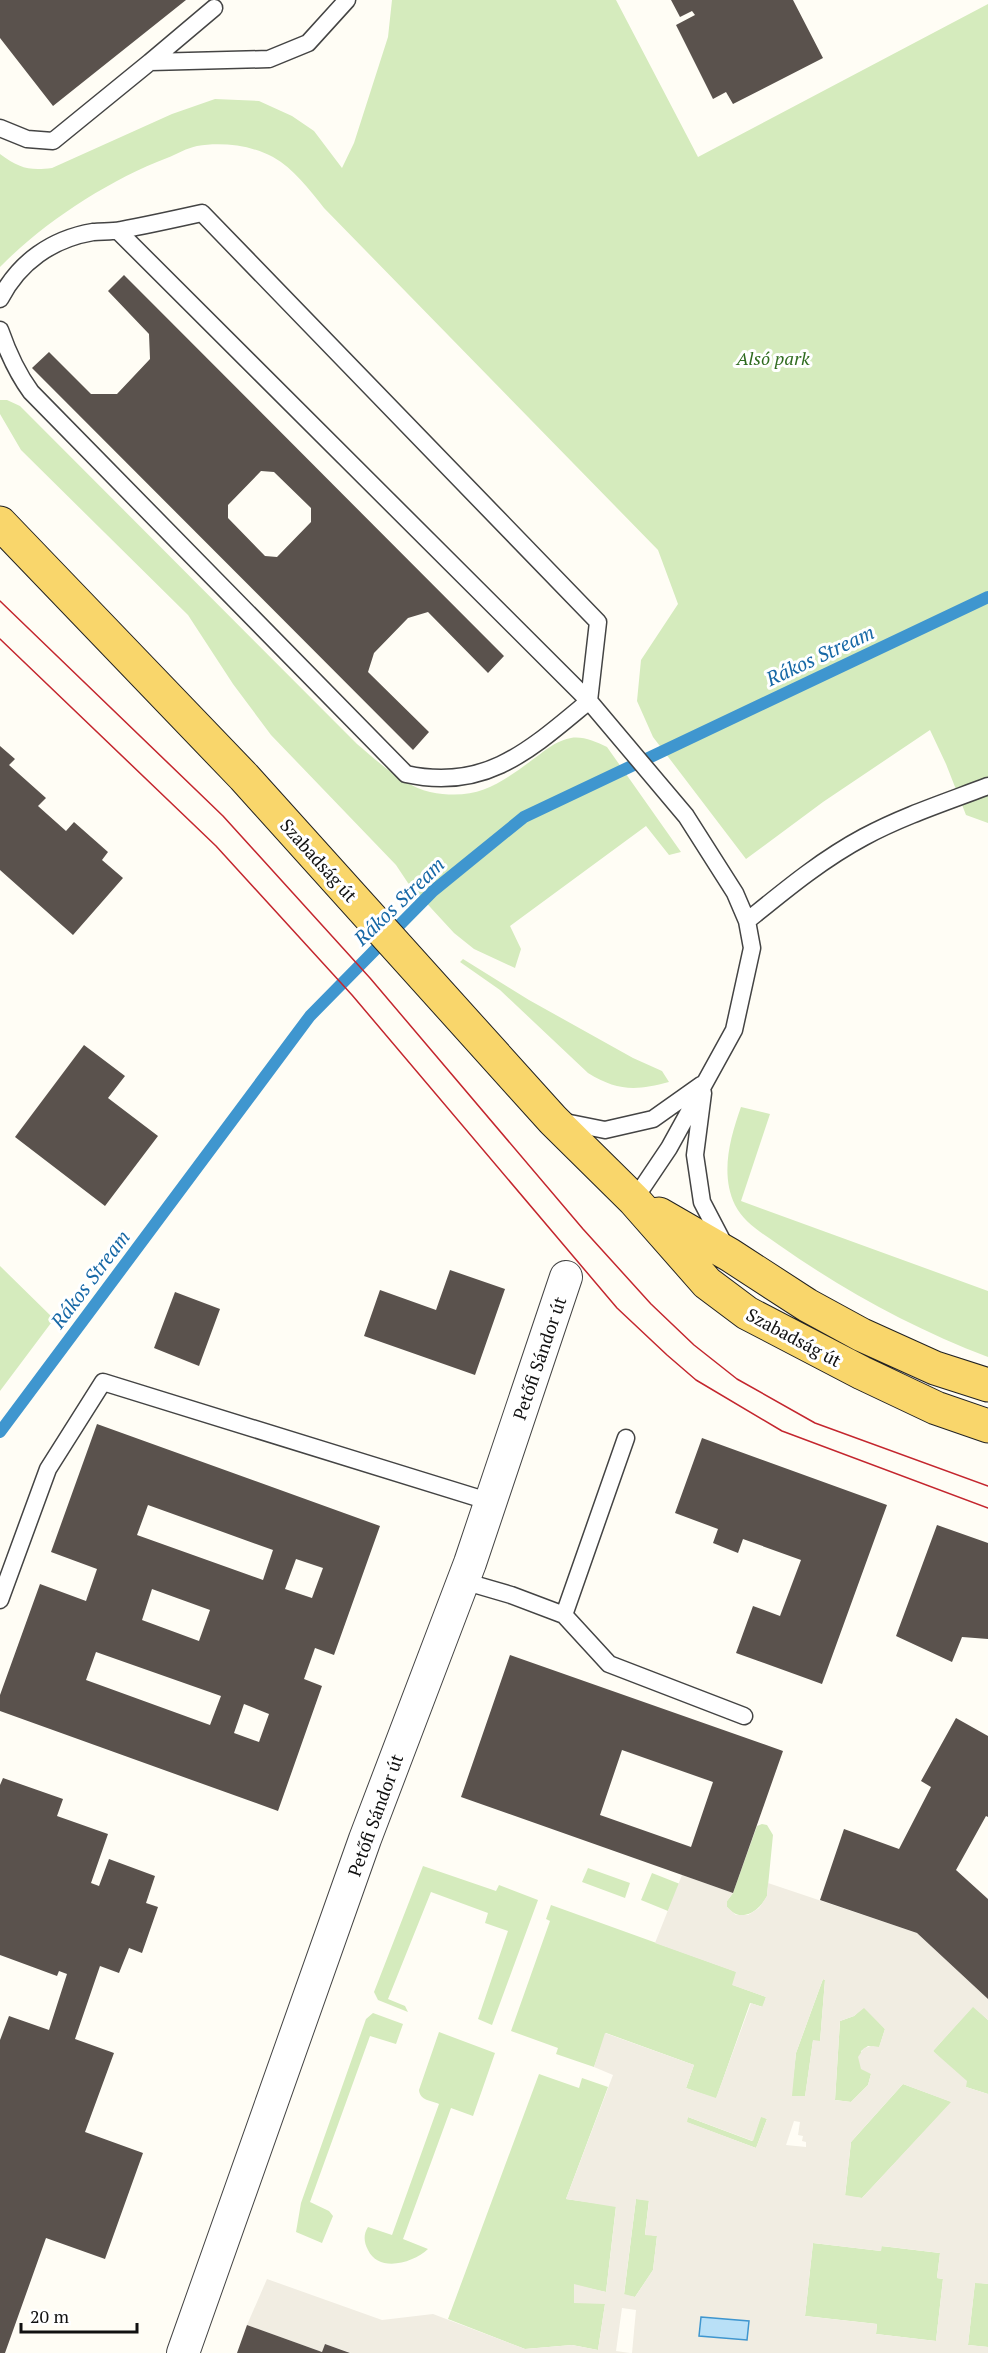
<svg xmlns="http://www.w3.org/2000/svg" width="988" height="2353" font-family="'PT Serif',serif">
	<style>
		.green { fill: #d5ebbd }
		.plaza { fill: #f1ede2; fill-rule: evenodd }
		.water { fill: #b9e0f7; stroke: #3f96cf; stroke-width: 1.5 }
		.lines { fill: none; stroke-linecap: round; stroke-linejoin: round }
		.stream { stroke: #3f96cf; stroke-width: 12 }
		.building { fill: #5a524d; fill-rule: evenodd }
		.lane-casing { stroke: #444; stroke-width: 19 }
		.street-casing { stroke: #444; stroke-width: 34 }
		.primary-casing { stroke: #222; stroke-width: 35 }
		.lane { stroke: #fff; stroke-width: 16 }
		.street { stroke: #fff; stroke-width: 32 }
		.primary { stroke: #f9d66b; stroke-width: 33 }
		.tram { stroke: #c4262e; stroke-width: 1.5 }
		.labels { text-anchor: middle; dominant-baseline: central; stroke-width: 6; stroke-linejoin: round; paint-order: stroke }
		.park-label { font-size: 18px; font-style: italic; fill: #2f6b1f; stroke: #fff }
		.street-label { font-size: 18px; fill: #111; stroke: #fff }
		.water-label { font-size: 20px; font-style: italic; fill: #1768a6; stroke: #fff }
	</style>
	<rect width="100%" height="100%" fill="#fffdf5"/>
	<path class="green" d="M392 0H616L698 157 988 4V823L966 815 946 764 930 730 823 802 746 859 653 737 637 701 641 660 678 604 658 550 324 208C309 189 294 169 273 157 251 145 221 142 197 146 187 148 177 154 167 158 109 180 44 222 0 267V154C19 168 29 171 52 168L172 114 215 99 259 101 292 116 314 131 342 168 354 143 388 37Z
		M0 400H7L20 406 357 744C376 760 405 787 430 792 479 802 502 782 539 755 549 747 559 740 571 738 583 736 596 742 607 747L681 852 669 855 646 826 510 926 521 949 515 968 474 949 454 933 408 883 396 865 271 735 233 684 188 615 21 450 0 414Z
		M463 959 529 1000 633 1058 662 1071 669 1082C636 1091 617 1091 588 1073L500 990 460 962Z
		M741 1107 770 1114 741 1201 988 1291V1357C914 1329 843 1290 779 1245 762 1233 744 1223 735 1205 720 1174 730 1138 741 1107Z
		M0 1266 54 1319 0 1391Z
		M762 1824 767 1825 773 1835 767 1896C759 1912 741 1924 727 1907V1901L733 1893 757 1826Z
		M423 1866 496 1891 499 1885 538 1900 492 2025 478 2019 508 1931 485 1923 488 1913 431 1892 388 1999 405 2006 408 2012 378 2000 374 1992Z
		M588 1868 630 1883 625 1898 582 1882Z
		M652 1873 680 1884 668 1911 641 1900Z
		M551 1905 737 1972 733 1985 766 1997 763 2007 750 2003 716 2099 686 2088 694 2065 606 2033 594 2067 556 2054 558 2048 511 2031 550 1921 546 1919Z
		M823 1979 825 1980 820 2042 813 2041 805 2097 791 2096 796 2053Z
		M973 2006 988 2020V2094L966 2087 933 2051Z
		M864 2007 885 2029 879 2048 868 2046 861 2051 871 2074 868 2085 851 2102 835 2100 840 2021 854 2016Z
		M373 2013 403 2024 396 2044 370 2036 310 2202 329 2211 333 2216 322 2243 296 2232 301 2203 366 2019Z
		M439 2032 495 2053 473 2116 451 2108 403 2239 428 2249C413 2263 379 2273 368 2250 364 2242 363 2235 368 2227L392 2235 439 2104C431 2100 420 2101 419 2090Z
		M539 2074 579 2088 582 2078 608 2087 566 2199 616 2206 606 2292 574 2285 605 2304 598 2350 572 2345 525 2349 448 2319Z
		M903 2084 952 2102 862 2198 845 2196 851 2142Z
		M761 2116 767 2119 756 2148 686 2122 688 2117 752 2141Z
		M636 2199 649 2200 645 2234 657 2236 653 2270 635 2297 624 2295Z
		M813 2243 881 2251V2246L940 2253 937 2278 943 2279 936 2341 876 2334 877 2324 805 2316Z
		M975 2282 988 2284V2347L968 2345Z"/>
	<path class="plaza" d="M682 1875 733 1893 727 1901V1907L736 1915H748L759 1908 767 1896 768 1883 917 1933 988 1999V2020L973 2007 933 2051 967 2081 966 2087 988 2094V2284L975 2283 968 2345 988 2347V2353H632L636 2310 622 2308 616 2351 630 2353H351L325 2344 322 2352 247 2325 267 2279 382 2320 433 2314 525 2349 572 2345 598 2350 605 2304 574 2303V2284L606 2292 616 2207 566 2199 613 2075 594 2067 605 2033 694 2065 686 2088 716 2098 751 2003 762 2007 766 1997 732 1985 736 1972 655 1943ZM823 1979 825 1980 820 2041 813 2040 805 2096H792L796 2053ZM864 2008 885 2029 879 2047 873 2046 864 2048 858 2057 861 2069 871 2074 868 2085 851 2102 835 2100 840 2021 854 2016ZM903 2084 951 2102 862 2198 845 2195 851 2142ZM688 2117 753 2141 761 2117 767 2119 756 2148 687 2122ZM794 2121 800 2122 798 2135 803 2136 802 2141 806 2142V2147L786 2145ZM636 2199 649 2201 645 2235 657 2236 653 2270 635 2297 624 2294ZM813 2243 881 2251 882 2246 940 2253 937 2278 943 2279 936 2341 876 2334 877 2324 805 2316Z"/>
	<path class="water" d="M701 2317 749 2321 747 2340 699 2336Z"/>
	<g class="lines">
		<path class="stream" d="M0 1432 310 1016 433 891 524 817 988 597"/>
	</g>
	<path class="building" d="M0 0H186L53 106 0 38Z
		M671 0H793L823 58 733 104 726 92 713 99 676 25 695 15 692 11 680 17Z
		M124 275 504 656 488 673 428 612 408 618 374 653 368 672 429 732 413 750 32 368 49 352 91 394H117L150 359 149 334 108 291ZM261 471 274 472 311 508V522L277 557 265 556 228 518V505Z
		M0 746 15 759 9 765 46 798 38 806 66 831 74 822 108 852 102 860 123 878 73 935 0 870Z
		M84 1045 125 1076 108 1098 158 1136 105 1206 15 1137Z
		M450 1270 505 1289 475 1375 364 1336 380 1290 436 1310Z
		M175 1292 220 1309 199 1366 154 1348Z
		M97 1424 380 1526 334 1655 315 1648 304 1679 322 1686 278 1811 0 1711V1695L40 1584 86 1601 97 1569 51 1552ZM148 1505 273 1550 263 1580 137 1535ZM296 1559 323 1568 312 1598 285 1589ZM152 1589 210 1610 199 1641 142 1620ZM96 1652 221 1696 210 1725 86 1680ZM244 1704 269 1714 259 1742 234 1733Z
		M702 1438 887 1505 822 1684 736 1653 753 1606 780 1616 801 1560 743 1539 738 1553 713 1543 718 1529 675 1513Z
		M937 1525 988 1543V1639L962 1637 952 1662 896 1636Z
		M510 1655 783 1751 733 1893 461 1797ZM622 1750 713 1782 691 1847 600 1815Z
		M956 1718 988 1736V1817L986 1816 956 1870 988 1899V1999L917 1933 820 1900 844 1829 899 1849 931 1787 921 1781Z
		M3 1778 63 1799 57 1816 108 1834 91 1883 99 1886 109 1859 155 1876 146 1903 158 1907 142 1953 129 1948 119 1973 100 1966 75 2039 114 2053 85 2132 143 2153 105 2259 46 2238 5 2353H0V2040L9 2016 49 2030 67 1974 59 1971 57 1976 0 1955V1785Z
		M247 2325 322 2352 325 2344 350 2353H237Z"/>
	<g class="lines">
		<defs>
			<path id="lane" d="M150 62 214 8
				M0 128 27 139 53 141 150 62 269 59 308 43 347 0
				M118 231 589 701 686 816 735 893 747 921 752 948 734 1030 669 1148 634 1200
				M0 299C19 262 52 239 93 232 102 231 112 232 121 230 148 225 175 219 202 213L598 622 589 701C531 749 486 792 406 774L31 392C17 373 8 353 0 330
				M747 921C784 891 821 860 864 837 903 816 946 802 988 786
				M703 1093 695 1155 702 1202 725 1246
				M560 1121 605 1130 653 1119 701 1085
				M463 1581 511 1595 564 1615 609 1664 744 1716
				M0 1600 48 1469 103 1382 491 1502
				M564 1615 626 1438"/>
			<path id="street" d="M183 2353 365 1839 470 1563 566 1277"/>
			<path id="primary" d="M0 523 244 777 553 1120 634 1200 707 1283 747 1313 862 1373 936 1408 988 1426
				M659 1214 730 1255 807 1305 862 1335 935 1368 988 1385"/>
		</defs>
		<use href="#lane" class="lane-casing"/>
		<use href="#street" class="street-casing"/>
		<use href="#primary" class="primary-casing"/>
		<use href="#lane" class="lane"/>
		<use href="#street" class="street"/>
		<use href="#primary" class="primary"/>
		<path class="tram" d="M0 601 223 816 370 978 583 1229 651 1304 694 1345 737 1379 815 1423 988 1486
			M0 639 216 846 352 995 617 1308 667 1355 696 1380 782 1431 988 1508"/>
	</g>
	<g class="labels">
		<g class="park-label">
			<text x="773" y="358">Alsó park</text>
		</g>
		<g class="street-label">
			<text transform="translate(319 860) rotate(48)">Szabadság út</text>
			<text transform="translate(794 1337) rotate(28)">Szabadság út</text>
			<text transform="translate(539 1358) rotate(-71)">Petőfi Sándor út</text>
			<text transform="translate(375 1815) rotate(-70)">Petőfi Sándor út</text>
		</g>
		<g class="water-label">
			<text transform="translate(820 655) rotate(-25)">Rákos Stream</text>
			<text transform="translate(399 901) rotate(-44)">Rákos Stream</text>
			<text transform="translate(90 1279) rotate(-53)">Rákos Stream</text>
		</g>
	</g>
	<path d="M21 2323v9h116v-9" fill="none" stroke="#111111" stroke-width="3"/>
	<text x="30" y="2323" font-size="18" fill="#111111" stroke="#ffffff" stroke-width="4.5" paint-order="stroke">20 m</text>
</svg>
